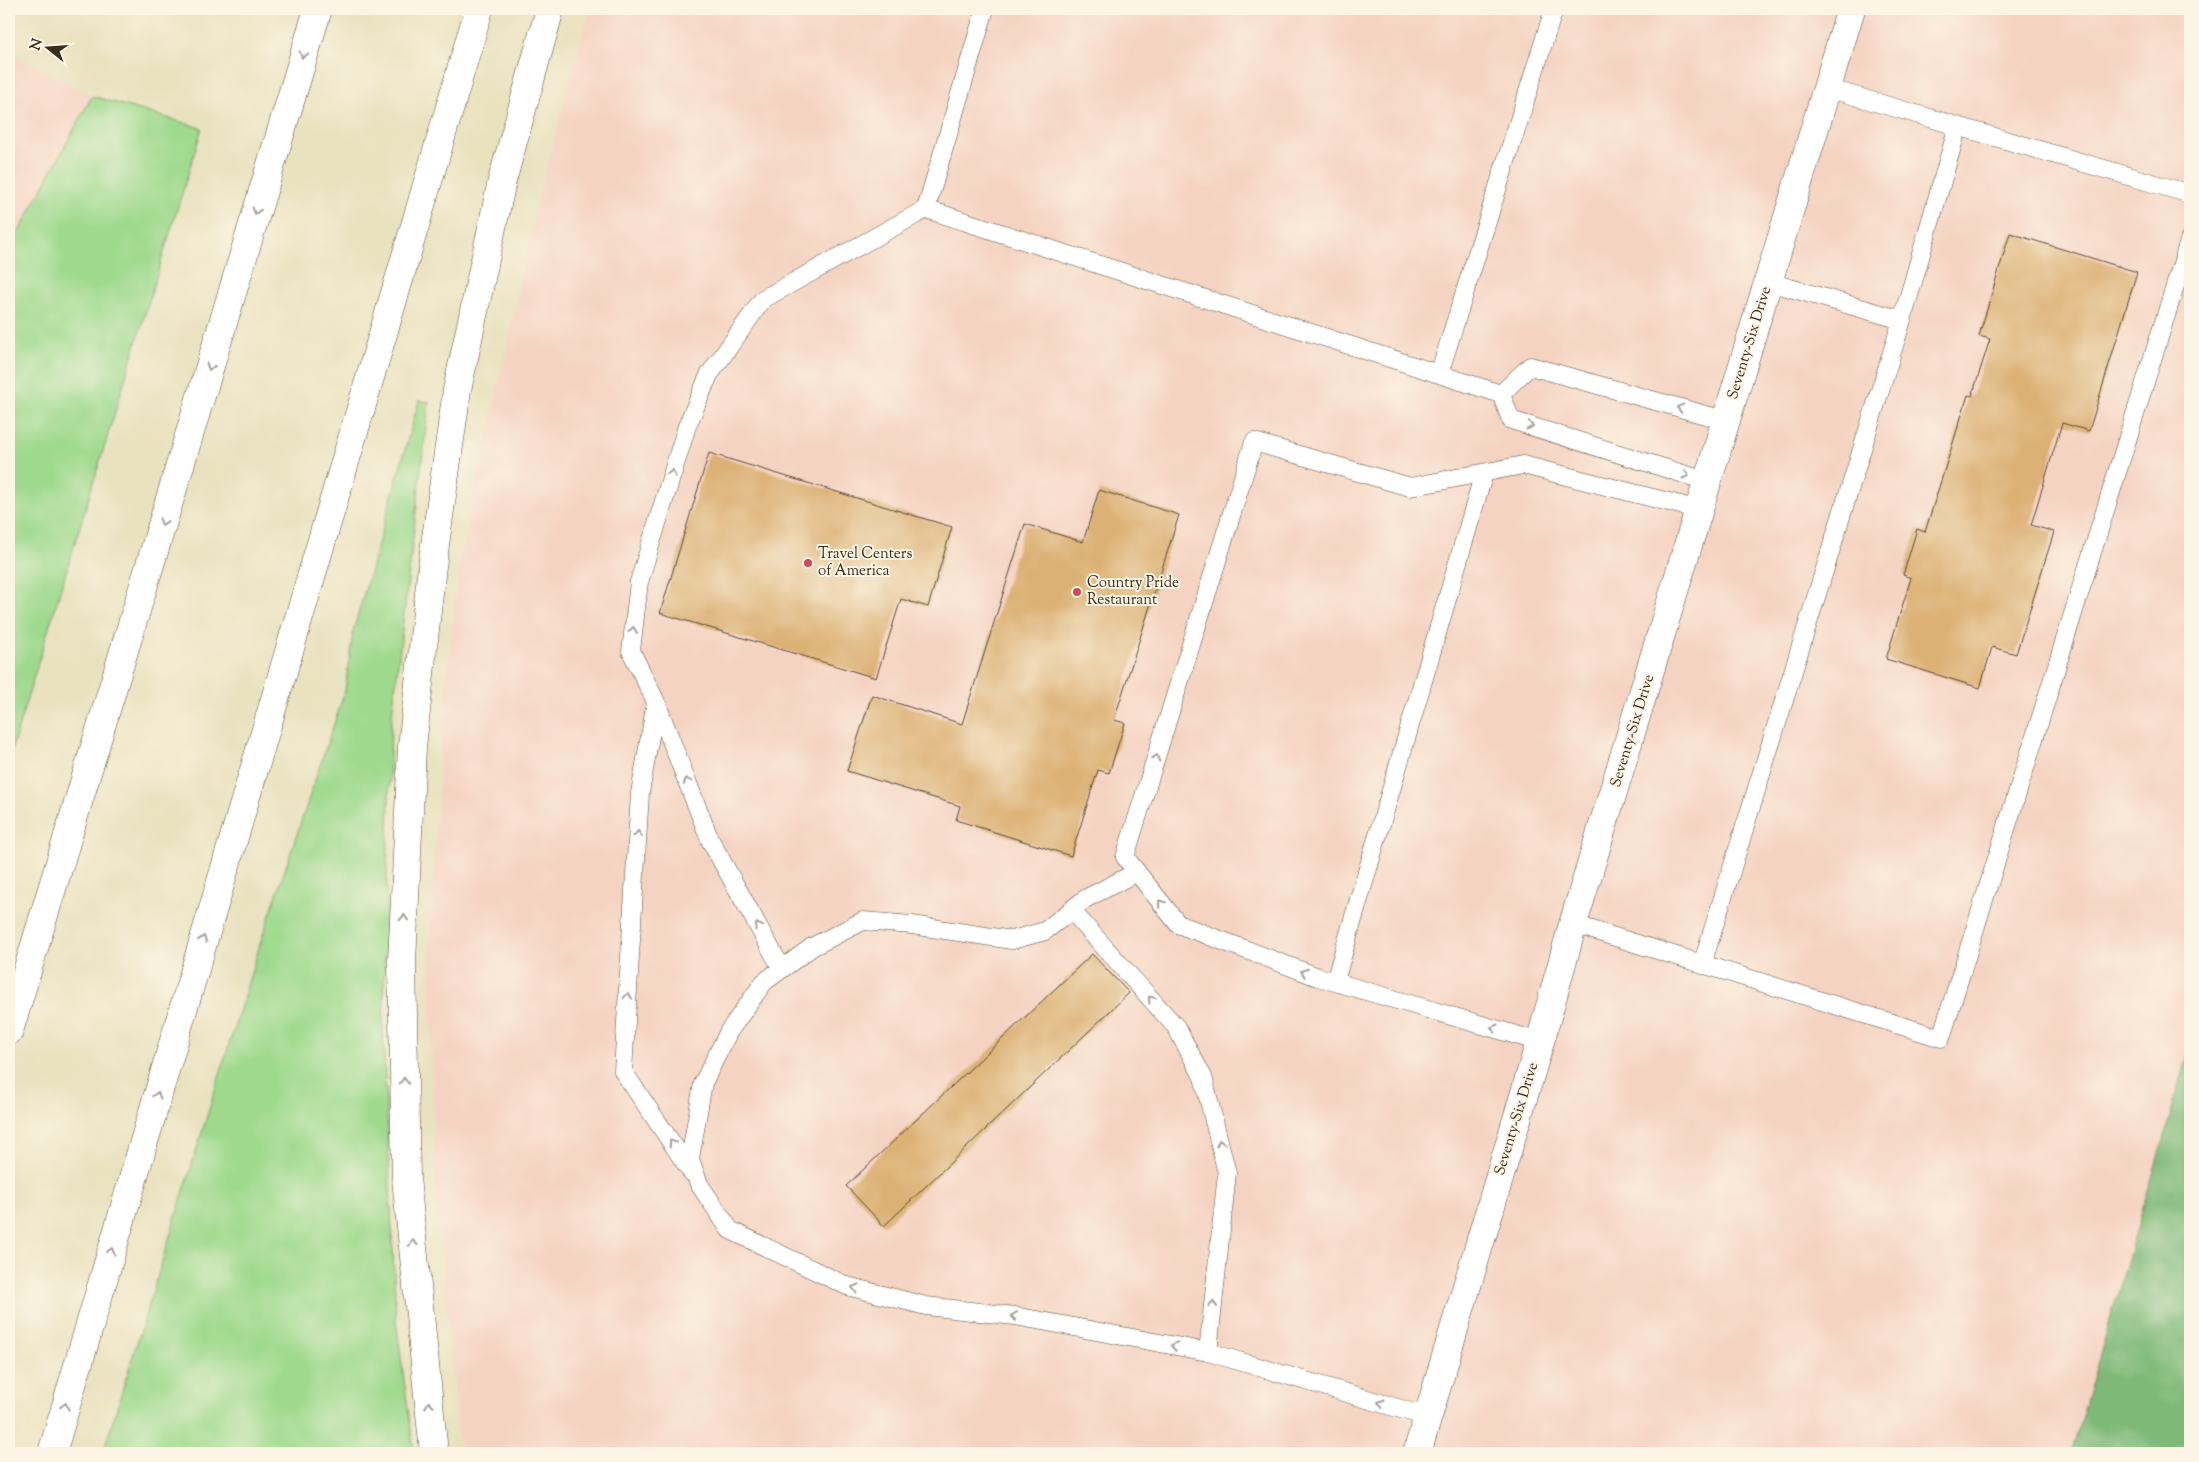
<svg xmlns="http://www.w3.org/2000/svg" width="2199" height="1462" font-family="'Sorts Mill Goudy',serif">
	<style>
		.built { fill: #f5d3c2 }
		.green { fill: #9ed98d; stroke: #6c8256 }
		.forest { fill: #7eb978; stroke: #5c724b }
		.building { fill: #dcb175 }
		.lines { fill: none; stroke-linecap: round; stroke-linejoin: round }
		.service-casing { stroke: #554636; stroke-width: 19 }
		.minor-casing { stroke: #554636; stroke-width: 29 }
		.motorway-casing { stroke: #554636; stroke-width: 29 }
		.service { stroke: #fff; stroke-width: 18 }
		.minor { stroke: #fff; stroke-width: 28 }
		.motorway { stroke: #fff; stroke-width: 28 }
		.oneway { stroke: #a79f9a }
		.poi-dot { fill: #d1495b; stroke: #fcf5e5; stroke-width: 2 }
		.labels { text-anchor: middle; dominant-baseline: central; stroke-width: 4; stroke-linejoin: round; paint-order: stroke }
		.street-label { font-size: 15px; fill: #3b2a1e; stroke: #fcf5e5 }
		.poi-label { font-size: 15px; fill: #3b2a1e; stroke: #fcf5e5; text-anchor: start }
	</style>
	<rect width="100%" height="100%" fill="#fcf5e5"/>
	<filter id="ink" filterUnits="userSpaceOnUse"><feTurbulence type="fractalNoise" baseFrequency=".02" numOctaves="2"/><feDisplacementMap in="SourceGraphic" scale="10" xChannelSelector="R" yChannelSelector="G"/><feConvolveMatrix kernelMatrix="1 2 1 2 8 2 1 2 1" color-interpolation-filters="sRGB"/></filter>
	<filter id="wash" filterUnits="userSpaceOnUse"><feTurbulence type="fractalNoise" baseFrequency=".0096" numOctaves="4" result="noise"/><feDisplacementMap in="SourceGraphic" scale="20" xChannelSelector="R" yChannelSelector="G"/><feGaussianBlur stdDeviation="1.12" result="paint"/><feColorMatrix in="noise" values="0 0 0 0 0 0 0 0 0 0 0 0 0 0 0 0 0 1.4 0 .05"/><feComposite in="paint" operator="in"/></filter>
	<g filter="url(#wash)">
		<rect width="100%" height="100%" fill="#e9e2bf"/>
		<path class="built" d="M590 9H2190V1048L2147 1193 2190 1453H460L435 1180 429 963 440 751 458 570 541 187Z
			M9 52 92 96 9 250Z"/>
		<path class="green" d="M92 96 202 128 9 758V250Z
			M419 401 429 402 391 724 383 1029 396 1320 414 1453H103L261 941 345 691 353 632Z"/>
		<path class="forest" d="M2190 1048V1453H2071Z"/>
		<g id="blocks">
			<path class="building" d="M2010 233 2137 272 2089 431 2062 423 2031 525 2054 532 2016 654 1992 647 1980 688 1886 659 1911 578 1903 575 1917 529 1925 532 1968 395 1972 396 1990 339 1979 336Z
				M709 453 952 527 928 607 901 599 876 678 660 613Z
				M1099 490 1179 515 1114 720 1125 723 1109 773 1098 770 1071 856 956 820 960 806 847 771 872 695 962 724 1025 524 1083 542Z
				M1092 954 1129 993 884 1226 846 1186Z"/>
		</g>
	</g>
	<g filter="url(#ink)">
		<use href="#blocks" fill-opacity="0" stroke="#554636" stroke-width="1"/>
		<g class="lines">
			<defs>
				<path id="service" d="M985 9 926 209 1501 394
					M1827 88 2190 194
					M1769 282 1902 320
					M1439 374 1554 9
					M1501 394 1530 366 1727 421
					M1501 394 1511 420 1709 482
					M656 702 640 793 623 1071 692 1173
					M1137 872 1085 899 1045 931 1012 940 912 925 863 921 812 947 764 982 729 1031 703 1083 690 1159 699 1184 730 1230 847 1286 926 1306 1015 1316 1208 1352 1428 1417
					M1071 910 1176 1027 1203 1077 1227 1173 1208 1352
					M1573 924 1941 1038 2190 238
					M1702 965 1902 320 1958 126
					M782 969 710 840 656 702 631 651 639 582 687 426 709 375 763 299 926 209
					M1335 981 1484 473
					M1540 1042 1318 977 1178 924 1125 857 1254 442 1410 487 1523 465 1700 510"/>
				<path id="minor" d="M1417 1453 1540 1042 1573 924 1851 9"/>
				<path id="motorway" d="M9 1031 318 9
					M52 1453 479 9
					M434 1453 406 1178 402 962 412 747 432 566 457 390 502 181 550 9"/>
			</defs>
			<use href="#service" class="service-casing"/>
			<use href="#minor" class="minor-casing"/>
			<use href="#motorway" class="motorway-casing"/>
			<use href="#service" class="service"/>
			<use href="#minor" class="minor"/>
			<use href="#motorway" class="motorway"/>
		</g>
		<defs><path id="oneway-chevron" d="M-2-3.5L2.5 0L-2 3.5" fill="none" stroke-width="1.6" stroke-linecap="round" stroke-linejoin="round" transform="scale(1.25)"/></defs>
		<g class="oneway">
			<use href="#oneway-chevron" transform="translate(303 55) rotate(107)"/>
			<use href="#oneway-chevron" transform="translate(256 211) rotate(107)"/>
			<use href="#oneway-chevron" transform="translate(210 367) rotate(107)"/>
			<use href="#oneway-chevron" transform="translate(1680 408) rotate(-165)"/>
			<use href="#oneway-chevron" transform="translate(1530 426) rotate(17)"/>
			<use href="#oneway-chevron" transform="translate(672 473) rotate(-73)"/>
			<use href="#oneway-chevron" transform="translate(1686 475) rotate(17)"/>
			<use href="#oneway-chevron" transform="translate(163 522) rotate(107)"/>
			<use href="#oneway-chevron" transform="translate(633 630) rotate(-83)"/>
			<use href="#oneway-chevron" transform="translate(1156 758) rotate(-73)"/>
			<use href="#oneway-chevron" transform="translate(687 781) rotate(-111)"/>
			<use href="#oneway-chevron" transform="translate(638 834) rotate(-87)"/>
			<use href="#oneway-chevron" transform="translate(1161 903) rotate(-128)"/>
			<use href="#oneway-chevron" transform="translate(404 918) rotate(-87)"/>
			<use href="#oneway-chevron" transform="translate(758 926) rotate(-119)"/>
			<use href="#oneway-chevron" transform="translate(203 939) rotate(-73)"/>
			<use href="#oneway-chevron" transform="translate(1304 972) rotate(-159)"/>
			<use href="#oneway-chevron" transform="translate(628 996) rotate(-86)"/>
			<use href="#oneway-chevron" transform="translate(1151 999) rotate(-132)"/>
			<use href="#oneway-chevron" transform="translate(1494 1028) rotate(-164)"/>
			<use href="#oneway-chevron" transform="translate(404 1081) rotate(-91)"/>
			<use href="#oneway-chevron" transform="translate(157 1095) rotate(-74)"/>
			<use href="#oneway-chevron" transform="translate(672 1143) rotate(-124)"/>
			<use href="#oneway-chevron" transform="translate(1220 1143) rotate(-104)"/>
			<use href="#oneway-chevron" transform="translate(413 1243) rotate(-96)"/>
			<use href="#oneway-chevron" transform="translate(111 1251) rotate(-74)"/>
			<use href="#oneway-chevron" transform="translate(855 1288) rotate(-165)"/>
			<use href="#oneway-chevron" transform="translate(1213 1304) rotate(-84)"/>
			<use href="#oneway-chevron" transform="translate(1014 1316) rotate(-172)"/>
			<use href="#oneway-chevron" transform="translate(1174 1346) rotate(-169)"/>
			<use href="#oneway-chevron" transform="translate(1381 1403) rotate(-164)"/>
			<use href="#oneway-chevron" transform="translate(429 1405) rotate(-96)"/>
			<use href="#oneway-chevron" transform="translate(65 1406) rotate(-74)"/>
		</g>
	</g>
	<g class="poi-dot">
		<circle cx="808" cy="563" r="5"/>
		<circle cx="1077" cy="592" r="5"/>
	</g>
	<g class="labels">
		<g class="street-label">
			<text transform="translate(1750 343) rotate(-73)">Seventy-Six Drive</text>
			<text transform="translate(1633 731) rotate(-73)">Seventy-Six Drive</text>
			<text transform="translate(1517 1119) rotate(-73)">Seventy-Six Drive</text>
		</g>
		<g class="poi-label">
			<text x="818" y="554">Travel Centers<tspan x="818" dy="17">of America</tspan></text>
			<text x="1087" y="583">Country Pride<tspan x="1087" dy="17">Restaurant</tspan></text>
		</g>
	</g>
	<rect width="2199" height="1462" fill="none" stroke="#fcf5e5" stroke-width="30"/>
	<g transform="translate(48 48) rotate(287)" stroke="#fcf5e5" stroke-width="4" paint-order="stroke">
	<path d="M0-4L9 19L0 12L-9 19Z" fill="#3b2a1e"/>
	<text y="-8" font-size="14" font-weight="bold" text-anchor="middle" fill="#3b2a1e">N</text>
	</g>
</svg>
